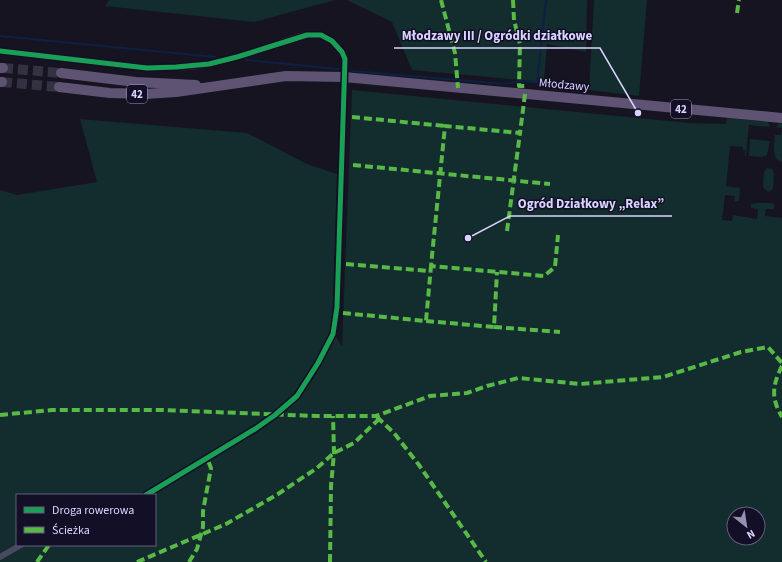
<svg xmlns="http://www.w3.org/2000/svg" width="782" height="562" font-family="'Source Sans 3',sans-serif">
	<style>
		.green { fill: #132c2d; fill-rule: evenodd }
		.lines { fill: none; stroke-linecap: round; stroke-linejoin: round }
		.stream { stroke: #0d2144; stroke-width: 2 }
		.minor-tunnel { stroke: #333142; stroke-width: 6; stroke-dasharray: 6 3; stroke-linecap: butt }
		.primary-tunnel { stroke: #333142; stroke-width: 10; stroke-dasharray: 10 5; stroke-linecap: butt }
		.minor { stroke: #4a4962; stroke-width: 6 }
		.primary { stroke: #5e5373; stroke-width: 10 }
		.quiet { stroke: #58b947; stroke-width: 4; stroke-dasharray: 8 4; stroke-linecap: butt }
		.cycleway-casing { stroke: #130f26; stroke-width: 8 }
		.cycleway { stroke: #1a9f57; stroke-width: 5 }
		.labels { text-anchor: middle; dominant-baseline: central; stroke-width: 3; stroke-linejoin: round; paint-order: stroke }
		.shield { fill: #130f26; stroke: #9e99be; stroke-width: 1 }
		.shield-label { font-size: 11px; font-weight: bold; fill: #d9d4ff }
		.street-label { font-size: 12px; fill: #d9d4ff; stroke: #130f26 }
		.leader { fill: none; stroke: #d9d4ff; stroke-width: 1.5 }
		.callout-dot { fill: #d9d4ff; stroke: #130f26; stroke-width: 1.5 }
		.callout-label { font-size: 13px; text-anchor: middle; font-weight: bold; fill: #d9d4ff; stroke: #130f26; stroke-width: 3; stroke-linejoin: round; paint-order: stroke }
	</style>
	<rect width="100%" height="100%" fill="#161421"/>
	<path class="green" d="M109 0H335L254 22 105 6Z
		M347 0H587L586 52 547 44 544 82 412 70 392 22Z
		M594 0H647L639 96 589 90Z
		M352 90 689 123 726 124 727 118 768 122 770 127 749 125 746 156H745V150H743V147L730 146 726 186 740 188 739 201 734 202 735 196 725 195 722 220 732 221 733 215 757 219 758 209 751 208V204L757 203H778H772L774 204V209H766L765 216 782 218V562H0V190L17 195 97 182 80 119 247 133 307 164 337 174 332 331 342 346ZM17 495H155V545H17ZM734 514H758V538H734Z
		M779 123 782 124V162C771 159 774 144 775 135H781L782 128 776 127Z
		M750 139 770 141 767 155 762 157 749 156Z
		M767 168 772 169 774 173 773 189 768 192 763 187 764 172Z"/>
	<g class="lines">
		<path class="stream" d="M0 36 215 57
			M246 60 338 69
			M352 71 505 84 521 81 537 82 546 0"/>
		<path class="minor-tunnel" d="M5 52 62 58"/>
		<path class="primary-tunnel" d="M3 68 61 73
			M2 82 59 87"/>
		<path class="minor" d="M0 51 5 52
			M62 58C111 64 162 73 211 64 231 60 252 53 272 46 283 42 295 36 307 35 324 32 338 43 345 59L337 307 333 334 318 363 297 396 275 415 255 429 146 495
			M0 557 21 545"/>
		<path class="primary" d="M0 68H3
			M61 73 136 82 196 85
			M0 82H2
			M59 87 110 93 146 94 176 92 286 76 344 77 782 118"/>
		<path class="quiet" d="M441 0 455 53 458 88
			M513 0 514 20 520 44 519 86H527
			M737 13 739 0
			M525 94 520 133 445 126 431 266 544 276 555 267 558 235
			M352 117 445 126
			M353 165 550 184
			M507 231 520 133
			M346 264 430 271
			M343 313 426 321 431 266
			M426 321 494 327 497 272
			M494 327 560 332
			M782 366C772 386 771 398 782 417
			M0 415 52 410H163L316 416H376L430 396 467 393 487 386 518 378 580 384 663 377 741 352 768 347 782 363
			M377 417 394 433 419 465 486 562
			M37 562 49 545
			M137 562 226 524 278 494 317 468 334 453 354 443 379 419
			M189 562 197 549 203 527V511L211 468 207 458
			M330 562 331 486 334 453 333 416"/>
		<defs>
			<path id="cycleway" d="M0 51 147 68 176 67 209 64 237 57 307 35H321L332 41 342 52 345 59 337 307 333 334 318 363 297 396 275 415 255 429 146 495"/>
		</defs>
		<use href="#cycleway" class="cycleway-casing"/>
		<use href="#cycleway" class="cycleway"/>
	</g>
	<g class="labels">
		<g class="shield">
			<rect x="127" y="85" width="20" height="18" rx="3"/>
			<rect x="671" y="100" width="20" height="18" rx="3"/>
		</g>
		<g class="shield-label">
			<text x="137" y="94">42</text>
			<text x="681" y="109">42</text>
		</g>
		<g class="street-label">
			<text transform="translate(564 85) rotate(5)">Młodzawy</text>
		</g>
	</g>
	<path class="leader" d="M638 113L600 48H394M468 238L510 216H672"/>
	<g class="callout-dot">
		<circle cx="638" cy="113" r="4"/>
		<circle cx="468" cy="238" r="4"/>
	</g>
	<g class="callout-label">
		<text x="497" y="40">Młodzawy III / Ogródki działkowe</text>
		<text x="591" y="208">Ogród Działkowy „Relax”</text>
	</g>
	<rect x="16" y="494" width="140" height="52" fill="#130f26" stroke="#625e7d"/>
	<rect x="24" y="507" width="20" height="6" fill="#1a9f57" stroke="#625e7d"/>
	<text x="52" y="514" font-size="12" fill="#d9d4ff">Droga rowerowa</text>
	<rect x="24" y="527" width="20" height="6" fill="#58b947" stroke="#625e7d"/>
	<text x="52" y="534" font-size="12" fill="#d9d4ff">Ścieżka</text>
	<g transform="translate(746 526) rotate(150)"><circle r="19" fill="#130f26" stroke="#625e7d"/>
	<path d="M0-3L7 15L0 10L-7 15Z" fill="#9591b1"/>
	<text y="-6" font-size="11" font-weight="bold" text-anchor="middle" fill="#d9d4ff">N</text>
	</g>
</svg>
